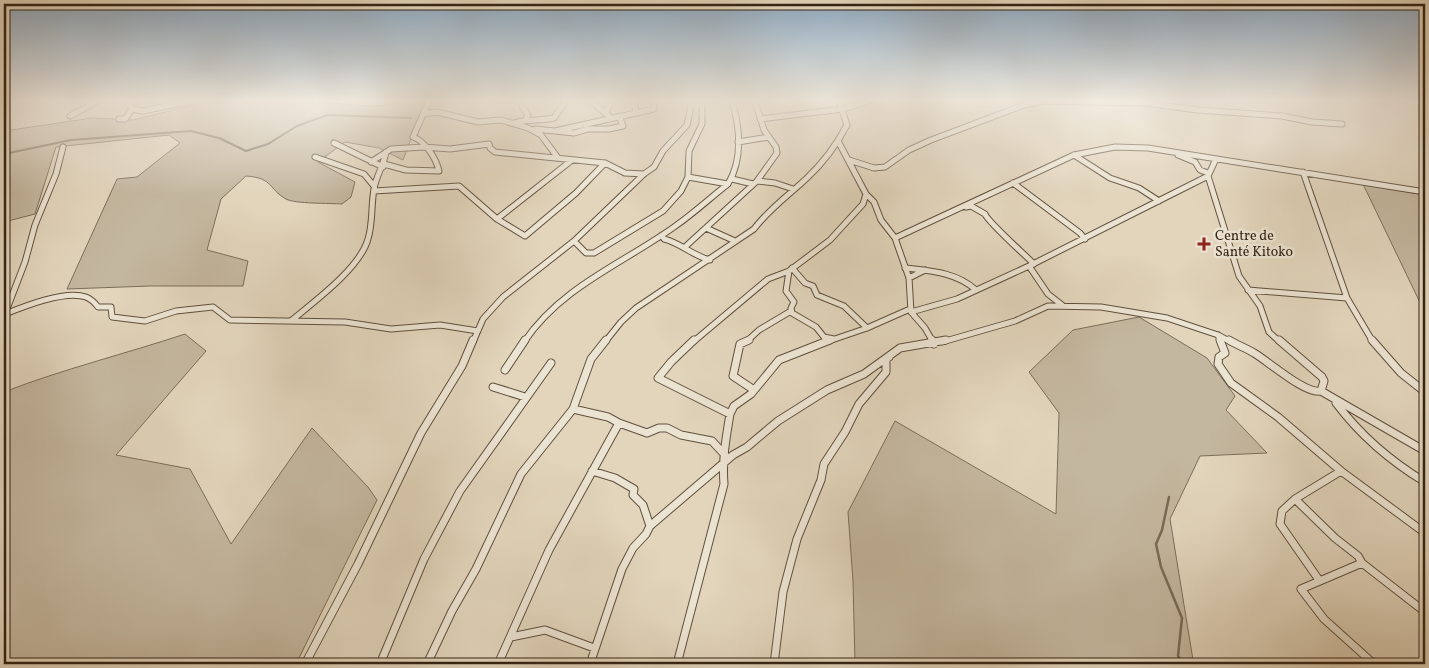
<svg xmlns="http://www.w3.org/2000/svg" width="1429" height="668" font-family="Vollkorn,serif">
	<style>
		.green { fill: #c4b79f; stroke: #7c6e5a }
		.lines { fill: none; stroke-linecap: round; stroke-linejoin: round }
		.stream-far1 { stroke: #796a57; stroke-width: 2 }
		.stream { stroke: #796a57; stroke-width: 2.5 }
		.street-far1-casing { stroke: #60503e; stroke-width: 7 }
		.street-casing { stroke: #60503e; stroke-width: 9 }
		.street-far1 { stroke: #ece4d3; stroke-width: 5 }
		.street { stroke: #ece4d3; stroke-width: 7 }
		.poi-dot { fill: #8f2418; stroke: #ece4d3; stroke-width: 2 }
		.labels { text-anchor: middle; dominant-baseline: central; stroke-width: 5; stroke-linejoin: round; paint-order: stroke }
		.poi-label { font-size: 14px; fill: #342414; stroke: #ece4d3; text-anchor: start }
	</style>
	<rect width="100%" height="100%" fill="#e2d5bc"/>
	<filter id="stains"><feTurbulence type="fractalNoise" baseFrequency=".004" numOctaves="4"/><feColorMatrix values="0 0 0 0 .2 0 0 0 0 .09 0 0 0 0 .02 0 0 0 .5 -.17"/></filter>
	<radialGradient id="worn" r=".72"><stop offset=".6" stop-color="#630" stop-opacity="0"/><stop offset="1" stop-color="#630" stop-opacity=".3"/></radialGradient>
	<path class="green" d="M218 101H302L372 106 395 104 406 101H425L403 160 379 148 345 142 318 162 355 182 351 197 342 204C330 203 295 204 286 199 268 189 274 178 246 176L221 199 207 250 248 261 243 286H150L67 289 117 179 137 177 180 143 169 135 56 147 35 214 4 222V131L92 118 133 120 206 102Z
		M1363 184 1425 195V313Z
		M1139 317 1207 358 1235 396 1226 410 1267 453 1200 456 1170 519 1193 660 1196 664H855L853 581 848 512 895 421 1056 514 1059 413 1029 372 1073 330Z
		M185 334 206 351 116 455 190 469 231 544 312 428 368 487 377 500 296 664H4V392C63 369 125 354 185 334Z"/>
	<g class="lines">
		<path class="stream-far1" d="M4 154 71 140 191 131 219 138 246 151 268 144 297 126 327 115 411 118"/>
		<path class="stream" d="M1169 497 1162 530 1156 544 1161 567 1182 618 1178 656 1183 664"/>
		<defs>
			<path id="street-far1" d="M522 101V106L528 115 525 120
				M591 101 610 117
				M634 101 636 112
				M1420 101 1421 110 1425 116
				M132 109 143 111 191 101
				M606 113 611 101
				M423 114 437 112 478 122 501 120 528 128 541 135 558 158
				M70 116 98 101
				M119 119H125L132 109 129 104 135 101
				M760 119 843 109 869 101
				M514 123C527 119 540 121 554 118L564 104 563 101
				M535 129 574 133 588 129H609L623 126 619 116
				M555 131 654 109 653 101
				M838 141 866 194 874 202 881 220 895 238 909 278 911 312 925 328 933 342
				M738 142 769 137
				M334 143 383 167
				M63 147 56 174 35 225 25 262 5 314C25 306 65 290 86 297 91 299 95 303 98 307H111L112 317 145 321 176 311 213 307 230 320 345 322 391 329 440 325 478 331
				M1074 155 1110 178 1139 188 1159 201
				M1178 155 1195 162 1200 170 1208 173
				M315 157 364 174 374 186
				M1216 159 1208 176 1239 276 1260 306 1269 332 1280 342
				M849 160 874 168 885 167 909 150 931 140 1024 105 1043 101 1145 103 1198 110 1282 116 1312 122 1342 124
				M371 162 391 149 424 147 450 149 489 144 490 148 495 152 605 163 625 173 644 174
				M384 164 406 170 439 171C436 158 425 141 413 137L429 101
				M1303 172 1347 298 1373 342
				M688 177 728 184
				M732 179 753 184
				M757 181 775 183 793 189
				M1013 183 1080 233 1085 239
				M374 191 459 186 497 219 525 236 576 193 605 163
				M966 207 971 206 985 214C987 221 1025 255 1034 264
				M497 219 572 160
				M706 228 735 241
				M662 235 664 239C681 243 693 256 710 260
				M895 238 1074 155 1115 147 1148 148 1425 192
				M574 241 586 253H594L663 211 681 191 688 177 689 151 702 124V101
				M686 246 757 181 777 153 776 147 764 130 755 101
				M1029 266 1048 294 1062 305
				M792 268 805 283 813 286 817 295 844 306 867 328
				M905 268C931 271 956 272 976 290
				M789 271 786 291 794 302 791 308 792 313 816 327 824 337 834 339
				M909 278 925 270
				M1248 290 1347 298
				M911 312 957 299 1029 266 1208 176
				M292 320C315 301 360 268 368 239 373 223 371 205 374 189 376 176 384 165 386 152
				M1218 335 1221 342
				M473 342 483 319 503 297 574 241 644 174 654 167 663 151 687 125 690 111V101
				M524 342C561 287 622 264 674 227 693 214 710 198 728 184 743 159 740 128 732 101
				M605 342 621 322 636 308 754 229C769 209 789 195 807 178 823 163 837 144 847 125L839 101
				M693 342 768 279 789 271 830 240 863 204 866 194
				M746 342 759 330 791 311
				M826 342 867 328 910 309
				M942 342 1015 321 1048 306 1101 307 1167 318 1218 335 1231 342"/>
			<path id="street" d="M749 340 740 344 733 376 754 390
				M932 340 934 344
				M1220 340 1225 353 1219 357 1218 364 1231 383 1278 417 1341 471 1425 533
				M1229 340C1237 345 1246 348 1254 353 1268 361 1306 395 1321 391L1425 451
				M1279 340 1322 377 1324 381 1321 391
				M1372 340 1401 373 1425 392
				M505 370 525 340
				M493 387 525 397
				M1336 403C1361 436 1390 461 1425 482
				M730 414 734 406 751 394 779 360 830 340
				M619 423 647 433 659 428H667L681 435 712 441 725 455
				M592 471 615 478 634 489 633 495 643 505 650 526
				M1295 499 1335 538 1358 556 1362 563 1425 612
				M1362 563 1301 589 1324 619 1374 664
				M1319 580 1280 524 1282 511 1295 499 1341 471
				M511 637 545 630 594 648
				M305 664 358 564 421 433 462 366 473 340
				M380 664 424 559 460 491 551 363
				M427 664 452 611 476 569 521 474 573 409 591 359 606 340
				M498 664 549 550 619 423 608 417 573 409
				M590 664 622 569 633 548 646 534 650 526 733 455 747 447 778 421 827 390 864 374 900 348 946 340
				M677 664 724 484C722 460 726 438 730 414L658 378 671 362 694 340
				M774 664 783 592 797 539 821 480 824 464 845 432 859 404 886 372V359L889 357"/>
		</defs>
		<use href="#street-far1" class="street-far1-casing"/>
		<use href="#street" class="street-casing"/>
		<use href="#street-far1" class="street-far1"/>
		<use href="#street" class="street"/>
	</g>
	<linearGradient id="sky" x2="0" y2="1"><stop stop-color="#8ea9c0"/><stop offset="0.52" stop-color="#f2ece1"/><stop offset="1" stop-color="#f2ece1" stop-opacity="0"/></linearGradient>
	<rect width="1429" height="194" fill="url(#sky)"/>
	<path class="poi-dot" d="M1201.5 236.5h5v5h5v5h-5v5h-5v-5h-5v-5h5z"/>
	<g class="labels">
		<g class="poi-label">
			<text x="1215" y="236">Centre de<tspan x="1215" dy="16">Santé Kitoko</tspan></text>
		</g>
	</g>
	<rect width="1429" height="668" fill="none" stroke="#e2d5bc" stroke-width="20"/>
	<rect x="5" y="5" width="1419" height="658" fill="none" stroke="#342414" stroke-width="2.5"/>
	<rect x="10" y="10" width="1409" height="648" fill="none" stroke="#342414"/>
	<rect width="100%" height="100%" filter="url(#stains)"/>
	<rect width="100%" height="100%" fill="url(#worn)"/>
</svg>
